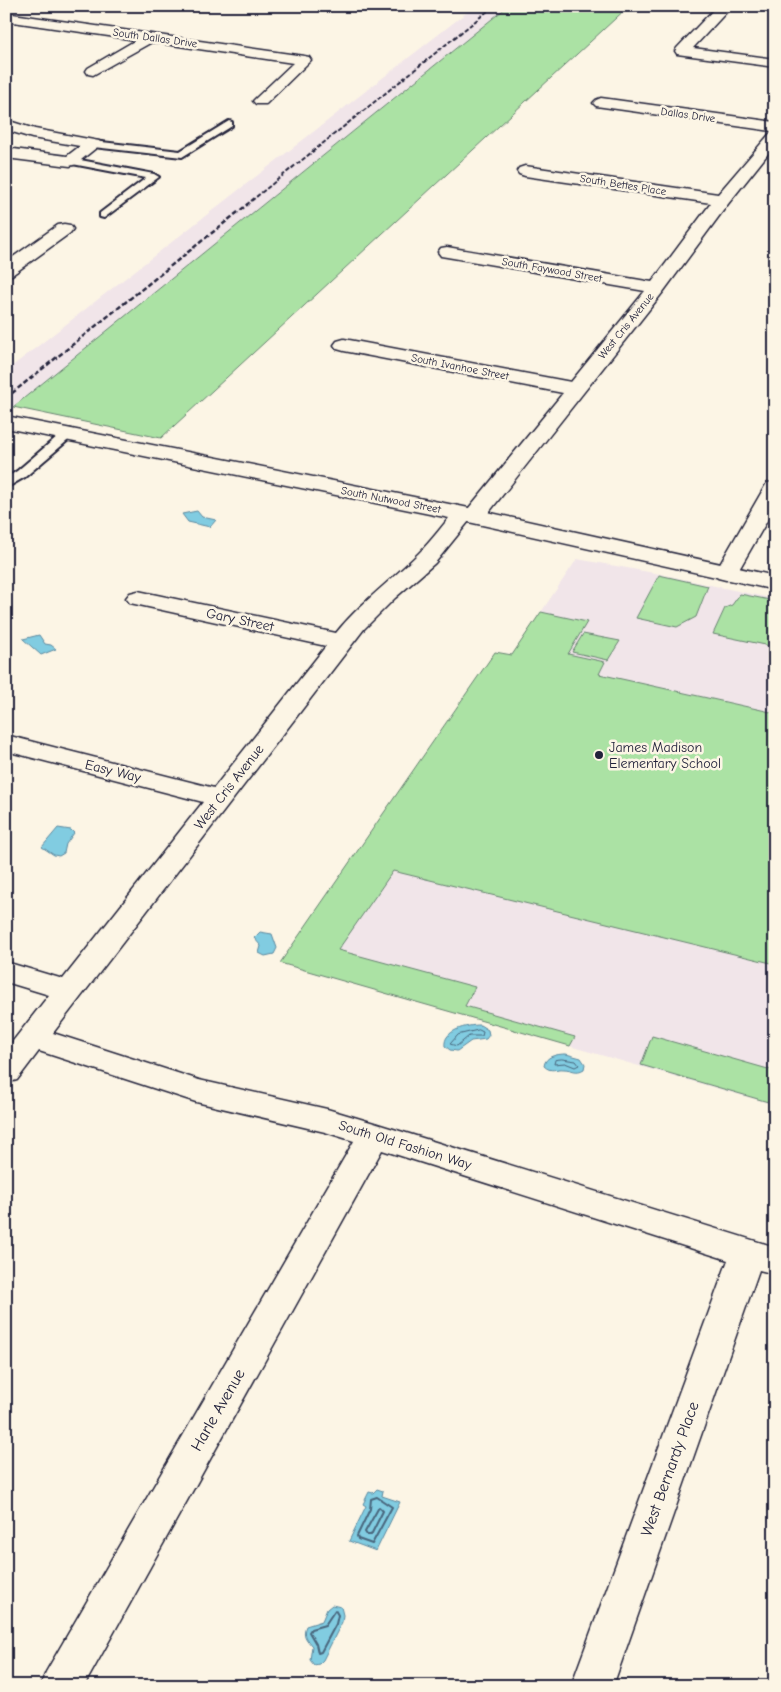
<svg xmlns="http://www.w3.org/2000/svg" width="781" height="1692" font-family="'Comic Neue',sans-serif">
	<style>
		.built { fill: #f1e5e9 }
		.green { fill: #abe2a4; stroke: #668270 }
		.water { fill: #81cce1; stroke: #5b889f }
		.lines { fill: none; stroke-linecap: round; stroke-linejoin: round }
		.shore-far1 { stroke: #48667d; stroke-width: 1 }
		.shore { stroke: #48667d; stroke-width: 2 }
		.lane-casing { stroke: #22223b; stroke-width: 4 }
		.street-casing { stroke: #22223b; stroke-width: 3 }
		.secondary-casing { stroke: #22223b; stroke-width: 3 }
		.lane { fill: #fcf5e5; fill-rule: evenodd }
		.street { fill: #fcf5e5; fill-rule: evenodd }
		.secondary { fill: #fcf5e5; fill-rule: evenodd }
		.rail-far1 { stroke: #22223b; stroke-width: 2; stroke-dasharray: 4.5 2; stroke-linecap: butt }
		.rail { stroke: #22223b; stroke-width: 2.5; stroke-dasharray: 5 2.5; stroke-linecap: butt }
		.poi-dot { fill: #22223b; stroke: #fcf5e5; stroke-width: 2 }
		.labels { text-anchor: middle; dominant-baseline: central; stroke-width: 5; stroke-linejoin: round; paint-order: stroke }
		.far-street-label { font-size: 11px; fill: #22223b; stroke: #fcf5e5 }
		.street-label { font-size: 14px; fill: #22223b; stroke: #fcf5e5 }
		.poi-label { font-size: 14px; fill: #22223b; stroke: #fcf5e5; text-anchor: start }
		.near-street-label { font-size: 16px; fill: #22223b; stroke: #fcf5e5 }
	</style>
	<rect width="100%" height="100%" fill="#fcf5e5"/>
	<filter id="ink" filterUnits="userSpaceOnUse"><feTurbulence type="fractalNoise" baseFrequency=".02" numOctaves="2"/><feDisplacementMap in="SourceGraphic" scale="10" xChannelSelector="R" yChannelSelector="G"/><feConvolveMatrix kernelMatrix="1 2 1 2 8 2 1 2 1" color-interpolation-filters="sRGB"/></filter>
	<g filter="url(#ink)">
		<path class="built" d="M475 6H508L13 407 6 405V371Z
			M577 559 660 574 775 599V1105L280 963 495 652 512 655Z"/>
		<path class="green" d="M508 6H629L161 438 13 407Z
			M659 575 708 586 696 617 677 627 636 618Z
			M740 594 775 601V647L713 634 725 608 732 605Z
			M541 612 587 622 568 654 605 662 599 674 775 713V964L393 871 338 950 475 987 465 1006 575 1037 570 1046 280 963 495 652 512 655Z
			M583 634 620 641 608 660 572 652Z
			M652 1036 775 1071V1104L641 1065Z"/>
		<path class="water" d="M197 511 202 517 216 520 210 527 188 522 182 514Z
			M39 635 45 644 51 645 56 649 41 655 23 639Z
			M58 828 71 830 74 833 66 844 64 853 59 856 54 855 42 847Z
			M260 932 272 934 277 948 274 954 265 956 259 953 261 946 254 938Z
			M480 1025 488 1030 489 1035 486 1039 471 1041 457 1051 450 1050 445 1046C443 1030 467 1025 480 1025Z
			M566 1054 581 1058 585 1064 584 1069C576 1074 572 1069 564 1069 556 1068 551 1073 544 1066 545 1056 557 1054 566 1054Z
			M377 1489 383 1491 382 1496 400 1502 376 1551 349 1541 366 1506 363 1504 369 1492 373 1493Z
			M332 1605 341 1607 343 1615 342 1622 323 1660 319 1664 314 1665 310 1660 312 1646C306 1639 302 1635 306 1626L322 1621 327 1609Z"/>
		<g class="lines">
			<path class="shore-far1" d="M479 1030 483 1032 482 1036H469L457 1046 450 1044 458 1035Z
				M562 1059 576 1061 579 1065 575 1067 565 1063 554 1064 555 1060Z"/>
			<path class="shore" d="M377 1497 392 1507 372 1544 358 1539 357 1536 370 1509 371 1499Z
				M379 1507 383 1511 371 1535H367L365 1532Z
				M335 1610 338 1615 336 1624 321 1652 318 1653 316 1644 309 1632 311 1629 325 1625Z"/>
			<defs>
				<path id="lane" d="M229 121 232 122V126L182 157 93 147 88 144 93 141 180 151Z
					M70 158 154 174 159 177 104 218 100 217V213L146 178 67 163V159Z
					M69 429 73 430 75 433 73 436 25 477 6 488V478L17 471 65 430Z"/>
				<path id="street" d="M717 6H732L693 48 775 59V67L677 54 675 51 677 48Z
					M6 13 304 56 309 57 311 60 266 104H256L253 101 256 98 293 63 152 42 93 75 88 74 86 71 88 68 136 40 6 21Z
					M601 98 775 122V145L728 204 663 292 482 521H469L435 563 395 598 364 629 53 1033 199 1080 327 1109 374 1123 775 1247V1274L759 1270 613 1686H571L728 1260 382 1150 84 1686H40L46 1672 354 1141 325 1132 196 1102 39 1051 17 1080 6 1083V1050L49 995 6 982V962L63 979 203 802 6 751V735L214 788 326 646 130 603 126 598 130 593 138 591 336 633C360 603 391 581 419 553 432 540 444 524 456 509H468L563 393 344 351 337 349 334 345 337 341 344 339 571 382 645 291 447 257 441 256 438 252 441 248 447 247 652 282 711 203 525 176 519 174 517 171 519 168 525 166 718 194 772 131 596 106 593 103 596 100Z
					M6 120 35 129 99 141 101 144 76 164 70 166 6 158V148L67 156 80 146 32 138 6 130Z
					M64 224 70 225 73 229 70 233 12 275 6 276V262L58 225Z
					M775 482V507L737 573 734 578 726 580 718 578 715 573 764 488 767 483Z"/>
				<path id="secondary" d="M6 416 464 507 775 576V590L464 521 6 428Z"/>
			</defs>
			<use href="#lane" class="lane-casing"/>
			<use href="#street" class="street-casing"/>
			<use href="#secondary" class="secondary-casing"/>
			<use href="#lane" class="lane"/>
			<use href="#street" class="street"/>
			<use href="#secondary" class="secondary"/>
			<path class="rail-far1" d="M246 205 494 6"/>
			<path class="rail" d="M6 398 248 204"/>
		</g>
	</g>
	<circle class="poi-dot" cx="599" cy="755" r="5"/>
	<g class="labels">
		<g class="far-street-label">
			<text transform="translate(155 38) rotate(8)">South Dallas Drive</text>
			<text transform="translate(688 115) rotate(8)">Dallas Drive</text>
			<text transform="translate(623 185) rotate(9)">South Bettes Place</text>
			<text transform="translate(552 270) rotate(10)">South Faywood Street</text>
			<text transform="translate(626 326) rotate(-51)">West Cris Avenue</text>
			<text transform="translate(460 367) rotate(11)">South Ivanhoe Street</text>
			<text transform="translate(391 500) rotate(11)">South Nutwood Street</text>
		</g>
		<g class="street-label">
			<text transform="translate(240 620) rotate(12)">Gary Street</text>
			<text transform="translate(113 771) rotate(14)">Easy Way</text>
			<text transform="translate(229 787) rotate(-52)">West Cris Avenue</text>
			<text transform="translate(405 1145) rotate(17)">South Old Fashion Way</text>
		</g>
		<g class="poi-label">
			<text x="609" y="747">James Madison<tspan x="609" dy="16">Elementary School</tspan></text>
		</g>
		<g class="near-street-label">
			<text transform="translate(218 1410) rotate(-60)">Harle Avenue</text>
			<text transform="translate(670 1469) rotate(-70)">West Bernardy Place</text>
		</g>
	</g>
	<rect width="781" height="1692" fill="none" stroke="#fcf5e5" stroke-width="25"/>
	<rect x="12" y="12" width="756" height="1667" fill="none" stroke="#22223b" stroke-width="2" filter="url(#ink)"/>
</svg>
